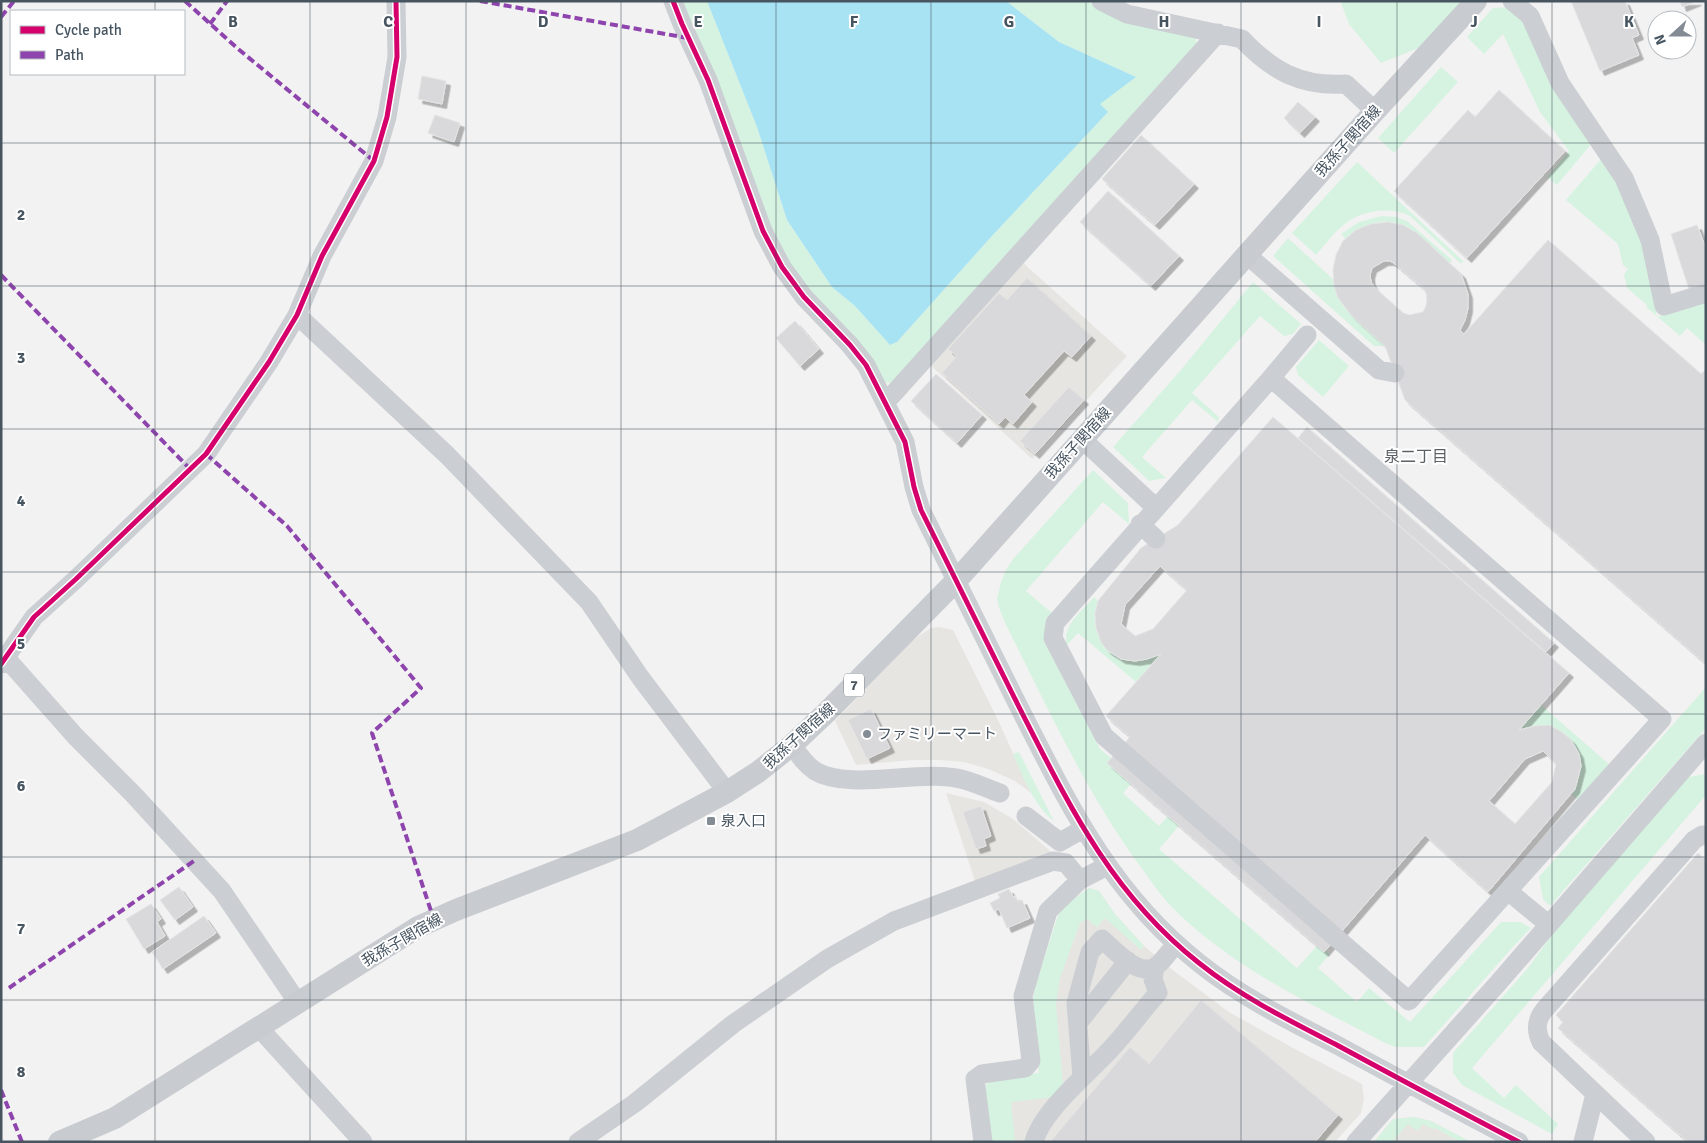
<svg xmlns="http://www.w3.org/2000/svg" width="1707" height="1143" font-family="Signika,'Noto Sans JP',sans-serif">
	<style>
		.commercial { fill: #e7e5e1 }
		.green { fill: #d6f3e1 }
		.water { fill: #a8e3f3 }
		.building { fill: #d9d9db; stroke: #e4e4e5; fill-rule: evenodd; filter: url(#shadow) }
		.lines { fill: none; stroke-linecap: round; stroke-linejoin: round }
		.minor { stroke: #cbced2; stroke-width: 19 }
		.major { stroke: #c8ccd0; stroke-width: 22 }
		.quiet { stroke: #8e44ad; stroke-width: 4; stroke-dasharray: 8 4; stroke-linecap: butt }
		.cycleway-casing { stroke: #fff; stroke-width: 8 }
		.cycleway { stroke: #d6006c; stroke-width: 5 }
		.grid { fill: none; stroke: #475561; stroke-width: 1; stroke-opacity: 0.55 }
		.poi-dot { fill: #838c94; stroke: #fff; stroke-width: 2 }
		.labels { text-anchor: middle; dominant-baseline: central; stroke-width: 4; stroke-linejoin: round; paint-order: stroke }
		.shield { fill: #fff; stroke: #7e8890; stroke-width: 1 }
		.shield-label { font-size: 14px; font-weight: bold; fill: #475561 }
		.street-label { font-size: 15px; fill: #475561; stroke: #fff }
		.poi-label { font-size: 15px; fill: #475561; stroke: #fff; text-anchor: start }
		.neighbourhood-label { font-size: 16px; fill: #5d6267; stroke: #fff }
		.grid-label { font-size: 16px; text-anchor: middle; font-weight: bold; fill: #475561; stroke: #fff; stroke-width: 4; stroke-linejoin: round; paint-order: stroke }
	</style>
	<defs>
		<filter id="shadow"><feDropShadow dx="4.5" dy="4.5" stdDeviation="0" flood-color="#0004"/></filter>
	</defs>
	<rect width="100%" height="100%" fill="#f3f2f2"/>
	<path class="commercial" d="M1021 261 1127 356 1032 459 928 363Z
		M939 627 953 630 998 720 1031 793 1015 781 988 769 964 762 940 760H913L856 765 835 721 912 640 931 628Z
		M946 793 984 802 1013 819 1056 856 977 887Z
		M1089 888 1099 891 1115 914 1144 946 1174 971 1229 1012 1293 1048 1362 1084 1364 1099 1361 1113 1335 1142H990L986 1116V1085L992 1079 1039 1073 1033 999Z
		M1414 1117 1431 1121 1471 1142H1374L1393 1119Z"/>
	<path class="green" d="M680 1H707L757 127 787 220 832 287 855 306 890 345 897 342 991 237 1108 112 1099 104 1136 77 1059 42 1006 1H1087L1121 21 1195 36 1197 45 892 383 884 382 811 292 785 263Z
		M1347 1H1463L1421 47 1381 63 1349 24 1341 3Z
		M1507 7 1523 21 1592 143 1557 185 1547 177 1569 151 1540 112 1503 34 1484 54 1467 37 1493 8Z
		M1441 67 1458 82 1394 153 1378 138Z
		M1602 158 1619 181 1644 247 1657 317 1706 302 1705 344 1687 328 1680 336 1646 307 1647 305 1627 288 1624 274 1628 269 1623 265 1618 244 1566 200Z
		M1357 162 1372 176 1464 262 1460 263 1410 216C1388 205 1358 211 1340 228 1331 236 1324 246 1316 255L1292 233Z
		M1381 216 1397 217 1407 221 1452 260 1450 263C1429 244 1402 211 1370 225 1362 229 1354 234 1346 239L1341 234 1359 222Z
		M1288 238 1333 279 1338 298 1344 307 1351 315 1385 346H1374L1273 256Z
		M1253 282 1301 324 1293 334 1284 336 1260 316 1192 393 1219 417 1218 422 1192 400 1142 457 1166 478 1149 481 1113 447 1180 371Z
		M1319 340 1349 366 1323 397 1298 375 1296 367Z
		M1093 470 1128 503 1129 524 1103 502 1026 591 1052 613 1046 619 1044 641 1100 749 1112 759 1108 764 1131 784 1123 793 1159 826 1168 816 1179 826 1159 849 1297 968 1317 946 1330 954 1318 968 1357 1002 1369 988 1410 1022 1501 922H1520L1531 928 1512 948 1424 1047H1395L1381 1041C1307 1002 1227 965 1168 903 1159 893 1151 881 1143 870 1087 795 1048 708 1006 625L999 608 997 599 1001 582 1006 570 1013 559Z
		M1094 597 1098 601C1087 627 1104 661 1134 661 1144 661 1152 657 1161 654L1136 682 1078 633 1067 645C1061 626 1083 610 1094 597Z
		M1706 687V728L1550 906 1543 899 1539 877Z
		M1541 705 1610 765 1579 801 1571 794C1590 771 1578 735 1550 726 1540 723 1528 727 1519 730Z
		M1019 752 1054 821C1033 805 1024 778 1013 754Z
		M1706 774V795L1472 1068 1504 1098 1516 1085 1558 1124 1552 1134 1462 1085 1453 1073V1053L1528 968 1565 917 1688 777Z
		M1089 888 1099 891 1115 914 1144 946 1141 950 1105 918 1097 927 1087 919 1080 923 1060 978 1056 1004 1063 1085 1054 1097 1011 1102 1015 1142H990L986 1116V1085L992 1079 1039 1073 1033 999 1036 984 1059 912 1062 907Z
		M1414 1117 1431 1121 1471 1142H1460L1435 1128 1432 1129 1423 1124 1419 1129 1416 1130 1408 1124 1392 1142H1374L1393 1119Z"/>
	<path class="water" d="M707 1H1006L1059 42 1136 77 1100 104 1108 112 991 237 897 342 890 345 855 306 832 287 787 220 757 127Z"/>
	<path class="building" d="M1571 1H1625L1639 35 1632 38 1639 55 1600 71Z
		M1680 1H1697L1682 7Z
		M422 76 446 81 442 104 418 99Z
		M1499 90 1565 151 1467 258 1394 191 1468 110 1475 117Z
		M1298 102 1315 117 1300 133 1284 118Z
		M435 115 460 123 454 142 428 133Z
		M1141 135 1194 184 1155 225 1102 179Z
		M1108 191 1179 256 1151 286 1080 222Z
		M1388 222 1403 225 1417 233 1461 274 1468 294V308L1465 320 1460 330 1464 334 1548 240 1701 374 1706 369V664L1405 400 1385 346 1351 315 1338 298 1334 286 1333 270 1336 255 1343 241 1356 230 1371 224ZM1384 261H1390L1395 264 1423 288 1426 293 1427 299 1426 306 1423 312 1409 315 1403 313 1375 288 1371 282 1370 275 1372 268Z
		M1697 225 1706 249V284L1689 289 1671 234Z
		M1027 278 1091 336 1072 357 1064 351 1024 395 1032 402 1013 424 1005 417 999 424 942 373 957 356 948 349 999 293 1007 300Z
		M795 321 819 349 800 366 776 338Z
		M936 374 982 415 957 443 911 401Z
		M1069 387 1084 400 1035 454 1020 441Z
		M1273 417 1569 673 1519 730 1535 726 1549 725 1562 732 1571 740 1579 754 1581 766 1575 789 1488 892 1425 835 1324 952 1107 763 1130 737 1106 716 1161 654 1147 659 1135 661 1121 659 1107 650 1101 642 1096 628 1095 613 1098 601 1141 548 1178 525ZM1160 566 1187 590 1153 629 1135 636 1121 624 1125 605ZM1543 751 1556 764 1552 782 1515 824 1489 801 1525 759Z
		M1307 427 1554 643 1546 652 1298 438Z
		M871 709 890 748 867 759 848 720Z
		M981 806 991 836 984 839 986 846 976 849 963 812Z
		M1698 853 1706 860V1142H1688L1558 1028 1563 1022 1556 1015Z
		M179 887 193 907 175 920 160 900Z
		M1009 889 1013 897 1015 896 1018 902 1022 900 1030 918 1007 928 999 909 994 911 990 903 1000 898 998 894Z
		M151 904 161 919 157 922 165 936 144 949 126 919Z
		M204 916 216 933 163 969 152 952Z
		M1201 1000 1338 1115 1315 1142H1050L1130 1047 1149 1064Z"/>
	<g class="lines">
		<path class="minor" d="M673 1 682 24 708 80 763 231 782 267 804 297 850 345 866 365 905 442 914 487 921 510C953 575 986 640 1018 705 1068 803 1110 893 1199 963 1240 996 1288 1020 1335 1044 1396 1077 1457 1110 1519 1142
			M1101 1 1127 14 1242 39C1272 71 1301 87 1346 84L1375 111
			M1512 1 1530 16 1560 83 1624 178 1650 240 1664 306 1706 293
			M1246 254 1379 370 1395 373
			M297 315 447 455 589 602 640 677 727 792
			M1271 378 1662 719 1409 1001 1104 736 1053 638 1055 623Z
			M1271 378 1307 335
			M886 402 1218 33
			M1082 439 1155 507
			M1140 524 1156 539
			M6 658 76 737 134 795 222 891 298 1003
			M1 664 34 617 76 579 206 454 269 362 297 315 322 256 374 161 387 117 397 57 396 1
			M792 745C799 755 805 764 815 771 847 790 911 772 948 777 966 778 983 787 1000 793
			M1026 816 1060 842 1083 829
			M1508 891 1548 924
			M1078 1023 1128 961
			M259 1028 363 1142
			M1082 1077 1076 1003 1090 952 1102 939C1114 949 1137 977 1155 967 1163 962 1170 950 1176 944
			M578 1142 635 1103 733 1024 827 959 894 921 1053 861 1066 863 1080 880
			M983 1142 975 1079 982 1074 1025 1068 1031 1061 1023 996 1048 911 1080 880 1107 866
			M1034 1142C1041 1113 1084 1077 1105 1055 1124 1036 1140 1013 1158 993L1153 979 1155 967
			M1356 1142 1499 982 1706 743
			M1583 1142 1595 1094
			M1646 1142 1541 1042C1535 1029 1536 1019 1546 1008L1694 840 1702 835H1706"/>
		<path class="major" d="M59 1142 115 1118 418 927 456 910 637 840 727 792 758 772 792 745 827 712 956 581 1375 111 1476 1"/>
		<path class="quiet" d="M185 1 237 48 374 161
			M480 1 688 38
			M1 17 14 1
			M210 24 227 1
			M1 275 191 470
			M206 454 287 526 421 688 372 733 434 920
			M9 988 194 861
			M1 1090 22 1142"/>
		<defs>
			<path id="cycleway" d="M673 1 682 24 708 80 763 231 782 267 804 297 850 345 866 365 905 442 914 487 921 510C953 575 986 640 1018 705 1068 803 1110 893 1199 963 1240 996 1288 1020 1335 1044 1396 1077 1457 1110 1519 1142
				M1 664 34 617 76 579 206 454 269 362 297 315 322 256 374 161 387 117 397 57 396 1"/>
		</defs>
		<use href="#cycleway" class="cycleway-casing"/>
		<use href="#cycleway" class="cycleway"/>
	</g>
	<path class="grid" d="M155 1V11M310 1V1142M466 1V1142M621 1V1142M776 1V1142M931 1V1142M1086 1V1142M1241 1V1142M1397 1V1142M1552 1V1142M155 74V1142M1 143H1706M1 286H1706M1 429H1706M1 572H1706M1 714H1706M1 857H1706M1 1000H1706"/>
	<g class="poi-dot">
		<circle cx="867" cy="734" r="5"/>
		<rect x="706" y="816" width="10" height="10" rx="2.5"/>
	</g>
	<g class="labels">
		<rect class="shield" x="844" y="673.5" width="20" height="23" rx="4"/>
		<g class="shield-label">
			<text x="854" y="685">7</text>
		</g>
		<g class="street-label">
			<text transform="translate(1348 141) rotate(-48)">我孫子関宿線</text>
			<text transform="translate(1078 443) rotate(-48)">我孫子関宿線</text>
			<text transform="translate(799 736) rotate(-42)">我孫子関宿線</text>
			<text transform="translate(402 940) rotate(-30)">我孫子関宿線</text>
		</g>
		<g class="poi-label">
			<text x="877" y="734">ファミリーマート</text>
			<text x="721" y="821">泉入口</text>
		</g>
		<g class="neighbourhood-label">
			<text x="1416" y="457">泉二丁目</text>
		</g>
	</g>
	<g class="grid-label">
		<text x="233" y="27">B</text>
		<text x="388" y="27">C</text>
		<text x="543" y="27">D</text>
		<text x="698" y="27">E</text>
		<text x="854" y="27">F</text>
		<text x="1009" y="27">G</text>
		<text x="1164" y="27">H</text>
		<text x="1319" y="27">I</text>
		<text x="1474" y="27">J</text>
		<text x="1629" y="27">K</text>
		<text x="21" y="220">2</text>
		<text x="21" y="363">3</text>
		<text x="21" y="506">4</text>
		<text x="21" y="649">5</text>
		<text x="21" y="791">6</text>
		<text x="21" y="934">7</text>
		<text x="21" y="1077">8</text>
	</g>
	<rect width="1707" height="1143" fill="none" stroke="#475561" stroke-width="5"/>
	<rect x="10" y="10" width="175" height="65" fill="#ffffff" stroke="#b5bbc0"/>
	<rect x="20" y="26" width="25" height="8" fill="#d6006c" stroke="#b5bbc0"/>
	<text x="55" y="35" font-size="15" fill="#475561">Cycle path</text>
	<rect x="20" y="51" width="25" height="8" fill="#8e44ad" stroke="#b5bbc0"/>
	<text x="55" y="60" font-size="15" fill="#475561">Path</text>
	<g transform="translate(1672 35) rotate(249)"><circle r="24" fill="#ffffff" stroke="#b5bbc0"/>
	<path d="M0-4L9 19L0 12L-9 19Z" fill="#838c94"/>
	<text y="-8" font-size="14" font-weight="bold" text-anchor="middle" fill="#475561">N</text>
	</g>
</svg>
